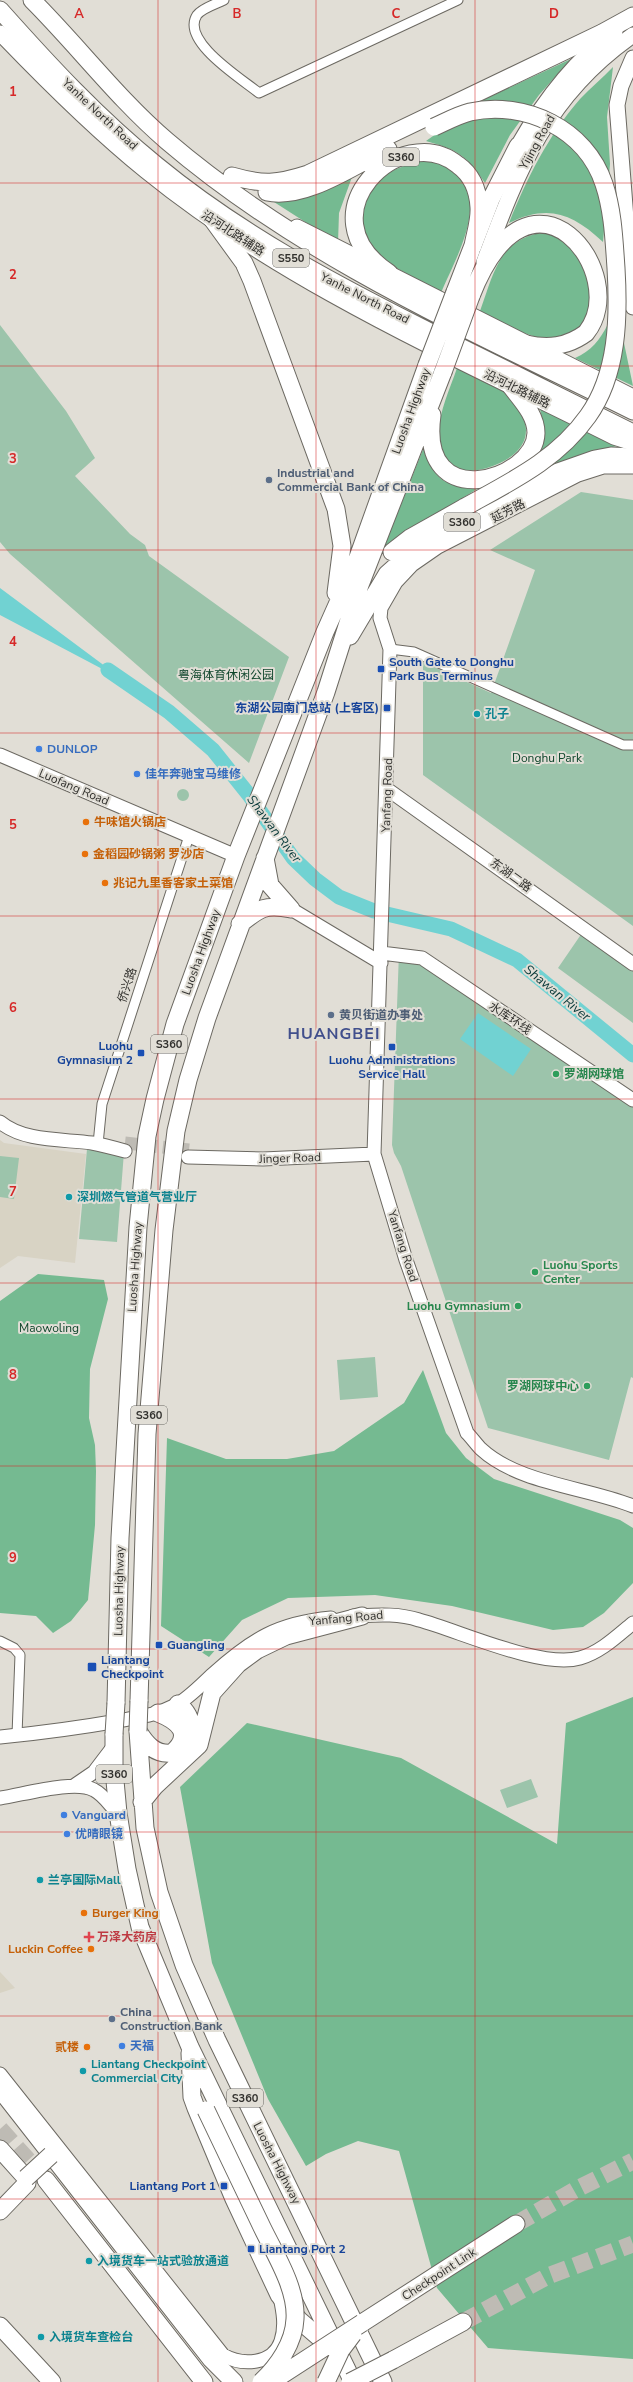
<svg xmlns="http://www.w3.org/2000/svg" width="633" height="2382" font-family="'Nunito Sans','Noto Sans SC',sans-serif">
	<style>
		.built { fill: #d8d3c4 }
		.green { fill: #9cc4ab }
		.forest { fill: #75ba91 }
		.water { fill: #71d2d2 }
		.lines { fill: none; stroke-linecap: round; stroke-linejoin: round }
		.river { stroke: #71d2d2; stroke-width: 15 }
		.secondary-tunnel { stroke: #bebbb4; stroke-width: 13; stroke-dasharray: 13 6; stroke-linecap: butt }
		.highway-tunnel { stroke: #bebbb4; stroke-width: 17; stroke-dasharray: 17 8; stroke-linecap: butt }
		.street-casing { stroke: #6c6962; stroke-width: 11 }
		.secondary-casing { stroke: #6c6962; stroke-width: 15 }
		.primary-casing { stroke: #6c6962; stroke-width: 17 }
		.highway-casing { stroke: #6c6962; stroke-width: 19 }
		.street { stroke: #fff; stroke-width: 9 }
		.secondary { stroke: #fff; stroke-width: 13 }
		.primary { stroke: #fff; stroke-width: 15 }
		.highway { stroke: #fff; stroke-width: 17 }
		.highway-bridge-casing { stroke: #6c6962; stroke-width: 19; stroke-linecap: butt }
		.highway-bridge { stroke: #fff; stroke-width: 17 }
		.grid { fill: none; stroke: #d62828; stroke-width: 1; stroke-opacity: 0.55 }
		.service-dot { fill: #5c6f8a; stroke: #e1ded6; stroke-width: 1.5 }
		.transit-dot { fill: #1a4fb4; stroke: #e1ded6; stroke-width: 1.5 }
		.culture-dot { fill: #0f9aa8; stroke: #e1ded6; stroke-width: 1.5 }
		.shop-dot { fill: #3f7fe0; stroke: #e1ded6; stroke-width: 1.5 }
		.food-dot { fill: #e8710a; stroke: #e1ded6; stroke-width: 1.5 }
		.leisure-dot { fill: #2e9e5b; stroke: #e1ded6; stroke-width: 1.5 }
		.health-dot { fill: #e0444e; stroke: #e1ded6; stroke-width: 1.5 }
		.labels { text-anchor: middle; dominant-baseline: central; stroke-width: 4; stroke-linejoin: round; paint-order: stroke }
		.shield { fill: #e1ded6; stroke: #666560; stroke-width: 1 }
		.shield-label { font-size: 11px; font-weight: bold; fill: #32312e }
		.street-label { font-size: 12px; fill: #32312e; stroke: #e1ded6 }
		.service-label { font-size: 12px; font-weight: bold; fill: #4e5e75; stroke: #e1ded6; text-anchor: start }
		.transit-label { font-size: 12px; font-weight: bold; fill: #164399; stroke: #e1ded6; text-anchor: start }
		.park-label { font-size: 12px; fill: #0e452b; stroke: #e1ded6 }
		.culture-label { font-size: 12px; font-weight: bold; fill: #0d838f; stroke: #e1ded6; text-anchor: start }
		.shop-label { font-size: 12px; font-weight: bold; fill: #366cbe; stroke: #e1ded6; text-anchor: start }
		.food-label { font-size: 12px; font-weight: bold; fill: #c56008; stroke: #e1ded6; text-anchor: start }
		.leisure-label { font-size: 12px; font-weight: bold; fill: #27864d; stroke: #e1ded6; text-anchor: start }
		.health-label { font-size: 12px; font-weight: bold; fill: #be3a42; stroke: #e1ded6; text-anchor: start }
		.water-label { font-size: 13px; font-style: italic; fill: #073838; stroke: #e1ded6 }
		.district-label { font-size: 16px; font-weight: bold; letter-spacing: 1px; fill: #414f8c; stroke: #e1ded6 }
		.grid-label { font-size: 13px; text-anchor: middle; font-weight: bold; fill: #d62828; stroke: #e1ded6; stroke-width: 4; stroke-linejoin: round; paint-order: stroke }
	</style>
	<rect width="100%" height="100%" fill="#e1ded6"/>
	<path class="built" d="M0 1140 4 1143 86 1154 75 1263 18 1256 0 1268Z
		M0 1972 15 1988 0 1993Z"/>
	<path class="green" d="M0 325 66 411 95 458 75 476 130 534 145 545 149 556 289 657 249 763 10 554 0 542Z
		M581 492 633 500V926L423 775V662L491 693 535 570 490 550Z
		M177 795a6 6 0 1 1 12 0a6 6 0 1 1-12 0Z
		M582 933 633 970V1023L558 968Z
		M399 952 424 955 633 1094V1378L631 1377 609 1460 488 1428 401 1166 394 1153 392 1145Z
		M87 1149 124 1152 117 1242 79 1239Z
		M0 1156 19 1158 14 1199 0 1197Z
		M375 1357 378 1397 340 1400 337 1360Z
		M531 1779 538 1797 507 1808 500 1790Z"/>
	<path class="forest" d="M571 59 539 95 510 135 485 183C466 155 458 150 426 141L485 99Z
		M613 67 607 117 610 164 603 242C572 213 548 204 509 223 527 178 548 136 580 99 590 88 603 78 613 67Z
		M432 160C439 163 448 166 454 170 491 200 455 259 441 293 430 286 376 258 371 251 363 240 361 230 362 217 364 179 399 163 432 160Z
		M352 177 339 213 338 243 274 202 316 195Z
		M547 232 560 235 592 259 590 320C583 325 577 331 570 335 542 349 504 323 480 311 494 273 499 237 547 232Z
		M608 324 624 343 633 386 575 358C591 351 600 340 608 324Z
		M457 368C470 374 495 382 504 391 531 416 537 445 500 463 477 474 446 477 440 444 435 419 449 392 457 368Z
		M540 409 617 446 579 455 557 465 541 451 544 428Z
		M424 447C435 483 446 487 482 486L384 547Z
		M38 1274 104 1280 108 1299 90 1369 89 1418 95 1445 96 1471 95 1525 88 1600 71 1621 53 1633 36 1616 0 1613V1301Z
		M423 1370 446 1433 466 1458 494 1479 620 1520 633 1528V1583L604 1613 583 1627 553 1630 452 1606 375 1595 288 1598 242 1620 209 1657 161 1626 167 1438 226 1459H287L334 1451 404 1403Z
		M633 1697V2359L488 2348 437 2288 399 2151 358 2141 326 2154 306 2166 268 2099 212 1963 180 1787 247 1723 401 1758 557 1844 566 1723Z"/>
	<path class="water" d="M0 588 125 681 0 615Z
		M478 1013 531 1049 513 1076 460 1039Z"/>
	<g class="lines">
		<path class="river" d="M108 670 169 712 213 750 249 795 293 858 315 879 339 897 374 911 451 929 517 960 633 1055"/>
		<path class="secondary-tunnel" d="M125 1143 189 1150"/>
		<path class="highway-tunnel" d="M0 2129 45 2179
			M516 2224 575 2190 633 2161
			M463 2322 548 2276 633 2244"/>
		<defs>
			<path id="street" d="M224 0C216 4 202 8 197 15 180 41 242 79 259 93L458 0
				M390 649 414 652 623 745H633
				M98 1144 102 1104 189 836
				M0 1641 14 1648 20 1655 17 1735"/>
			<path id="secondary" d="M633 467H603L578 475 438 547 412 565 396 582 381 608 380 618 390 649 374 1154 406 1260 467 1433C472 1438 476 1444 481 1449 519 1484 586 1487 633 1506
				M0 755 236 856
				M387 789 633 964
				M291 909 381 963
				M381 953 422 958 633 1100
				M0 1122C24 1142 63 1139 92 1143 103 1145 114 1148 125 1151
				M188 1157 263 1159 374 1154
				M353 1616C376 1615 397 1613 419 1620 460 1631 541 1669 580 1658 601 1652 617 1636 633 1623
				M0 1737C40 1733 78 1728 118 1721 138 1717 157 1715 176 1705 189 1698 202 1684 213 1674 252 1639 278 1623 331 1618
				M75 1785 94 1772 113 1747
				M0 1798C22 1795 75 1779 94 1790 104 1795 110 1806 118 1813
				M0 2074 223 2355C242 2366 273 2365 281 2341 286 2326 283 2311 280 2297"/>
			<path id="primary" d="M0 33C46 81 94 129 146 171 285 284 454 357 614 437L633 443
				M633 58 621 86 617 105 633 307
				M518 146C543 102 573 61 615 31
				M297 227 633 397
				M484 262C519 168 547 95 633 35"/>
			<path id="highway" d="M32 0C78 46 118 99 167 141 305 259 472 331 633 411
				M0 10C49 65 98 118 156 165 241 235 338 286 436 335 502 368 567 400 633 433
				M232 176C263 185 277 184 308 174L602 33 633 16
				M267 192C306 200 354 165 388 149
				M212 219 244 263 252 281 336 509 342 546 336 593
				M389 273C301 215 401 118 458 165 472 175 478 190 479 207 480 220 475 234 473 246
				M455 292 491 199 518 146
				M471 296C531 142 633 275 586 333 567 347 548 349 526 344
				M432 415C418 516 535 480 536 433 536 414 520 399 510 385
				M392 552 410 538 465 507
				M350 636 387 574 415 549 558 472 595 459 611 456 633 457
				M265 858 270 885 291 909
				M240 924C260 908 265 904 291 909
				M139 1701 147 1434 164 1230 176 1131 188 1080 207 1018 326 692 360 585 443 372
				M116 1703 120 1538 138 1227 147 1136 155 1099 175 1024 236 856 325 632 357 560 427 365
				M178 1704C195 1717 195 1738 179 1752
				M138 1731 145 1828 159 1892 184 1965 217 2040 383 2382
				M138 1731C146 1744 155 1755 172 1753 194 1734 178 1721 158 1713
				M114 1734V1770L118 1813 127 1869 140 1927 190 2047 353 2382
				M142 1802 155 1786 199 1745 212 1693 238 1664 257 1650 286 1636 362 1616
				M190 2053 192 2097 196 2108 234 2199 279 2295 299 2320 335 2351
				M0 2089 211 2359 234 2382
				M0 2149 26 2178 27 2183 0 2211
				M46 2180 204 2382
				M362 2323 516 2224
				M0 2326 52 2382
				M393 2360 463 2322"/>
		</defs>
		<use href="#street" class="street-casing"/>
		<use href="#secondary" class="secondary-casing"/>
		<use href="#primary" class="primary-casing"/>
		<use href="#highway" class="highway-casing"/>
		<use href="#street" class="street"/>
		<use href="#secondary" class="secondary"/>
		<use href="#primary" class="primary"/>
		<use href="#highway" class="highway"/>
		<defs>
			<path id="highway-bridge" d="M434 127C445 122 458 115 470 112 525 100 586 129 604 184 613 211 614 240 616 268 619 317 618 374 588 416 557 460 510 482 465 507
				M427 365 455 292
				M443 372 471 296
				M138 1731 139 1701
				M114 1734 116 1703
				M206 2110C224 2148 242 2185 260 2223 273 2251 297 2287 295 2319 294 2343 278 2366 261 2382
				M26 2178 51 2155
				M271 2382 362 2323
				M326 2382 341 2350 353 2334
				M350 2382 393 2360"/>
		</defs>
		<use href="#highway-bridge" class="highway-bridge-casing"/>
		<use href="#highway-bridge" class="highway-bridge"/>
	</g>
	<path class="grid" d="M158 0V2382M316 0V2382M475 0V2382M0 183H633M0 366H633M0 550H633M0 733H633M0 916H633M0 1099H633M0 1283H633M0 1466H633M0 1649H633M0 1832H633M0 2016H633M0 2199H633"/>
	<g class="service-dot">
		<circle cx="269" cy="480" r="4"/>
		<circle cx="331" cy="1015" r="4"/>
		<circle cx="112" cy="2019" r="4"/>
	</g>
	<g class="transit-dot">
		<rect x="377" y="665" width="8" height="8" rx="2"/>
		<rect x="383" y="704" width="8" height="8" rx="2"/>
		<rect x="388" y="1043" width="8" height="8" rx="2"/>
		<rect x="137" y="1049" width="8" height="8" rx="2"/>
		<rect x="155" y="1641" width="8" height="8" rx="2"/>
		<rect x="87" y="1662" width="10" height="10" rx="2"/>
		<rect x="220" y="2182" width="8" height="8" rx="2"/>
		<rect x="247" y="2245" width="8" height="8" rx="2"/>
	</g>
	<g class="culture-dot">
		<circle cx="477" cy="714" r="4"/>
		<circle cx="69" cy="1197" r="4"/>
		<circle cx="40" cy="1880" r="4"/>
		<circle cx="83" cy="2071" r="4"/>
		<circle cx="89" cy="2261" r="4"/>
		<circle cx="41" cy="2337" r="4"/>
	</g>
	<g class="shop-dot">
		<circle cx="39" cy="749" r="4"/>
		<circle cx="137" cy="774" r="4"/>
		<circle cx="64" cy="1815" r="4"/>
		<circle cx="67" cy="1834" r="4"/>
		<circle cx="122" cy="2046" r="4"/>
	</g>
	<g class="food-dot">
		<circle cx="86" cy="822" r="4"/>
		<circle cx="85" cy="854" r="4"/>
		<circle cx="105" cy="883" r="4"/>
		<circle cx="84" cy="1913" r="4"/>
		<circle cx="91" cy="1949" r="4"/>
		<circle cx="87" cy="2047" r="4"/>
	</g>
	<g class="leisure-dot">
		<circle cx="556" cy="1074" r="4"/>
		<circle cx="535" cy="1272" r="4"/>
		<circle cx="518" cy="1306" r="4"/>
		<circle cx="587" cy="1386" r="4"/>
	</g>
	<path class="health-dot" d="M87 1931h4v4h4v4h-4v4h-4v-4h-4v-4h4z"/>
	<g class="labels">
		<g class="shield">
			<rect x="383" y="148" width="36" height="18" rx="3"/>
			<rect x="273" y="249" width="36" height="18" rx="3"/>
			<rect x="444" y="513" width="36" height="18" rx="3"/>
			<rect x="151" y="1035" width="36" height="18" rx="3"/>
			<rect x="131" y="1406" width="36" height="18" rx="3"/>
			<rect x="96" y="1765" width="36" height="18" rx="3"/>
			<rect x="227" y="2089" width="36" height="18" rx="3"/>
		</g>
		<g class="shield-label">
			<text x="401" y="157">S360</text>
			<text x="291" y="258">S550</text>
			<text x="462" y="522">S360</text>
			<text x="169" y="1044">S360</text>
			<text x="149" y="1415">S360</text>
			<text x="114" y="1774">S360</text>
			<text x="245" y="2098">S360</text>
		</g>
		<g class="street-label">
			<text transform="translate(100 114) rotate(43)">Yanhe North Road</text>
			<text transform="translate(537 142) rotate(-61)">Yijing Road</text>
			<text transform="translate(233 233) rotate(33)">沿河北路辅路</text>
			<text transform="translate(365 298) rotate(27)">Yanhe North Road</text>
			<text transform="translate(517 389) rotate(26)">沿河北路辅路</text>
			<text transform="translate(411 411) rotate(-70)">Luosha Highway</text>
			<text transform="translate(508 511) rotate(-27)">延芳路</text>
			<text transform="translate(74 787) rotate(23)">Luofang Road</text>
			<text transform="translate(387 795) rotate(-88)">Yanfang Road</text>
			<text transform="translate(511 875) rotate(36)">东湖二路</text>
			<text transform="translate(201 952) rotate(-70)">Luosha Highway</text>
			<text transform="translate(127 985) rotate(-72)">侨兴路</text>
			<text transform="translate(510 1018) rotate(34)">水库环线</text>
			<text transform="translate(290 1158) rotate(-2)">Jinger Road</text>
			<text transform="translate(403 1246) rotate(72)">Yanfang Road</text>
			<text transform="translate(135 1267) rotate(-86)">Luosha Highway</text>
			<text transform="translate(119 1591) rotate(-89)">Luosha Highway</text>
			<text transform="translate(346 1618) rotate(-5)">Yanfang Road</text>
			<text transform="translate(277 2163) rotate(63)">Luosha Highway</text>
			<text transform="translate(439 2274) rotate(-33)">Checkpoint Link</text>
		</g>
		<g class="service-label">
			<text x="277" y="473">Industrial and<tspan x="277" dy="14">Commercial Bank of China</tspan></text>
			<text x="339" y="1015">黄贝街道办事处</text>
			<text x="120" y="2012">China<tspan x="120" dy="14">Construction Bank</tspan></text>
		</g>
		<g class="transit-label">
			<text x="389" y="662">South Gate to Donghu<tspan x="389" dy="14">Park Bus Terminus</tspan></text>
			<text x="379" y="708" text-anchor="end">东湖公园南门总站 (上客区)</text>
			<text x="133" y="1046" text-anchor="end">Luohu<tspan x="133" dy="14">Gymnasium 2</tspan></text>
			<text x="392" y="1060" text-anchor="middle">Luohu Administrations<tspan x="392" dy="14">Service Hall</tspan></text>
			<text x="167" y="1645">Guangling</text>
			<text x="101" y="1660">Liantang<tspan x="101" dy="14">Checkpoint</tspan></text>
			<text x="216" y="2186" text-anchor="end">Liantang Port 1</text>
			<text x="259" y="2249">Liantang Port 2</text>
		</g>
		<g class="park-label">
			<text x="226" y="675">粤海体育休闲公园</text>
			<text x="547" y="758">Donghu Park</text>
			<text x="49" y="1328">Maowoling</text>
		</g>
		<g class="culture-label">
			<text x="485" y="714">孔子</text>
			<text x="77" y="1197">深圳燃气管道气营业厅</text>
			<text x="48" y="1880">兰亭国际Mall</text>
			<text x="91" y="2064">Liantang Checkpoint<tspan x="91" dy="14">Commercial City</tspan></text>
			<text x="97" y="2261">入境货车一站式验放通道</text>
			<text x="49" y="2337">入境货车查检台</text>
		</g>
		<g class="shop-label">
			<text x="47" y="749">DUNLOP</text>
			<text x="145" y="774">佳年奔驰宝马维修</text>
			<text x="72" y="1815">Vanguard</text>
			<text x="75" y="1834">优晴眼镜</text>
			<text x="130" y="2046">天福</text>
		</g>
		<g class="food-label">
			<text x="94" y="822">牛味馆火锅店</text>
			<text x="93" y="854">金稻园砂锅粥 罗沙店</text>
			<text x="113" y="883">兆记九里香客家土菜馆</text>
			<text x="92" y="1913">Burger King</text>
			<text x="83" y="1949" text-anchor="end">Luckin Coffee</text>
			<text x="79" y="2047" text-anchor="end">贰楼</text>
		</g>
		<g class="leisure-label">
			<text x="564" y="1074">罗湖网球馆</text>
			<text x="543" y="1265">Luohu Sports<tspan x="543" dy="14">Center</tspan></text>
			<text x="510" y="1306" text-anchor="end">Luohu Gymnasium</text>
			<text x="579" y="1386" text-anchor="end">罗湖网球中心</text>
		</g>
		<g class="health-label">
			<text x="97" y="1937">万泽大药房</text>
		</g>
		<g class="water-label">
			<text transform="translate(274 829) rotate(53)">Shawan River</text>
			<text transform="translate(557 993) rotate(39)">Shawan River</text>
		</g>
		<g class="district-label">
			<text x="334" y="1034">HUANGBEI</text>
		</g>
	</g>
	<g class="grid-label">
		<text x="79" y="18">A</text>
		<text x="237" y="18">B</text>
		<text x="396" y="18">C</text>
		<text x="554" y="18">D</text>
		<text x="13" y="96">1</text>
		<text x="13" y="279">2</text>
		<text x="13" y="463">3</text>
		<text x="13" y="646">4</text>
		<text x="13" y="829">5</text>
		<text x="13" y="1012">6</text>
		<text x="13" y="1196">7</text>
		<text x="13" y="1379">8</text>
		<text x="13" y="1562">9</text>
	</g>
</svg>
